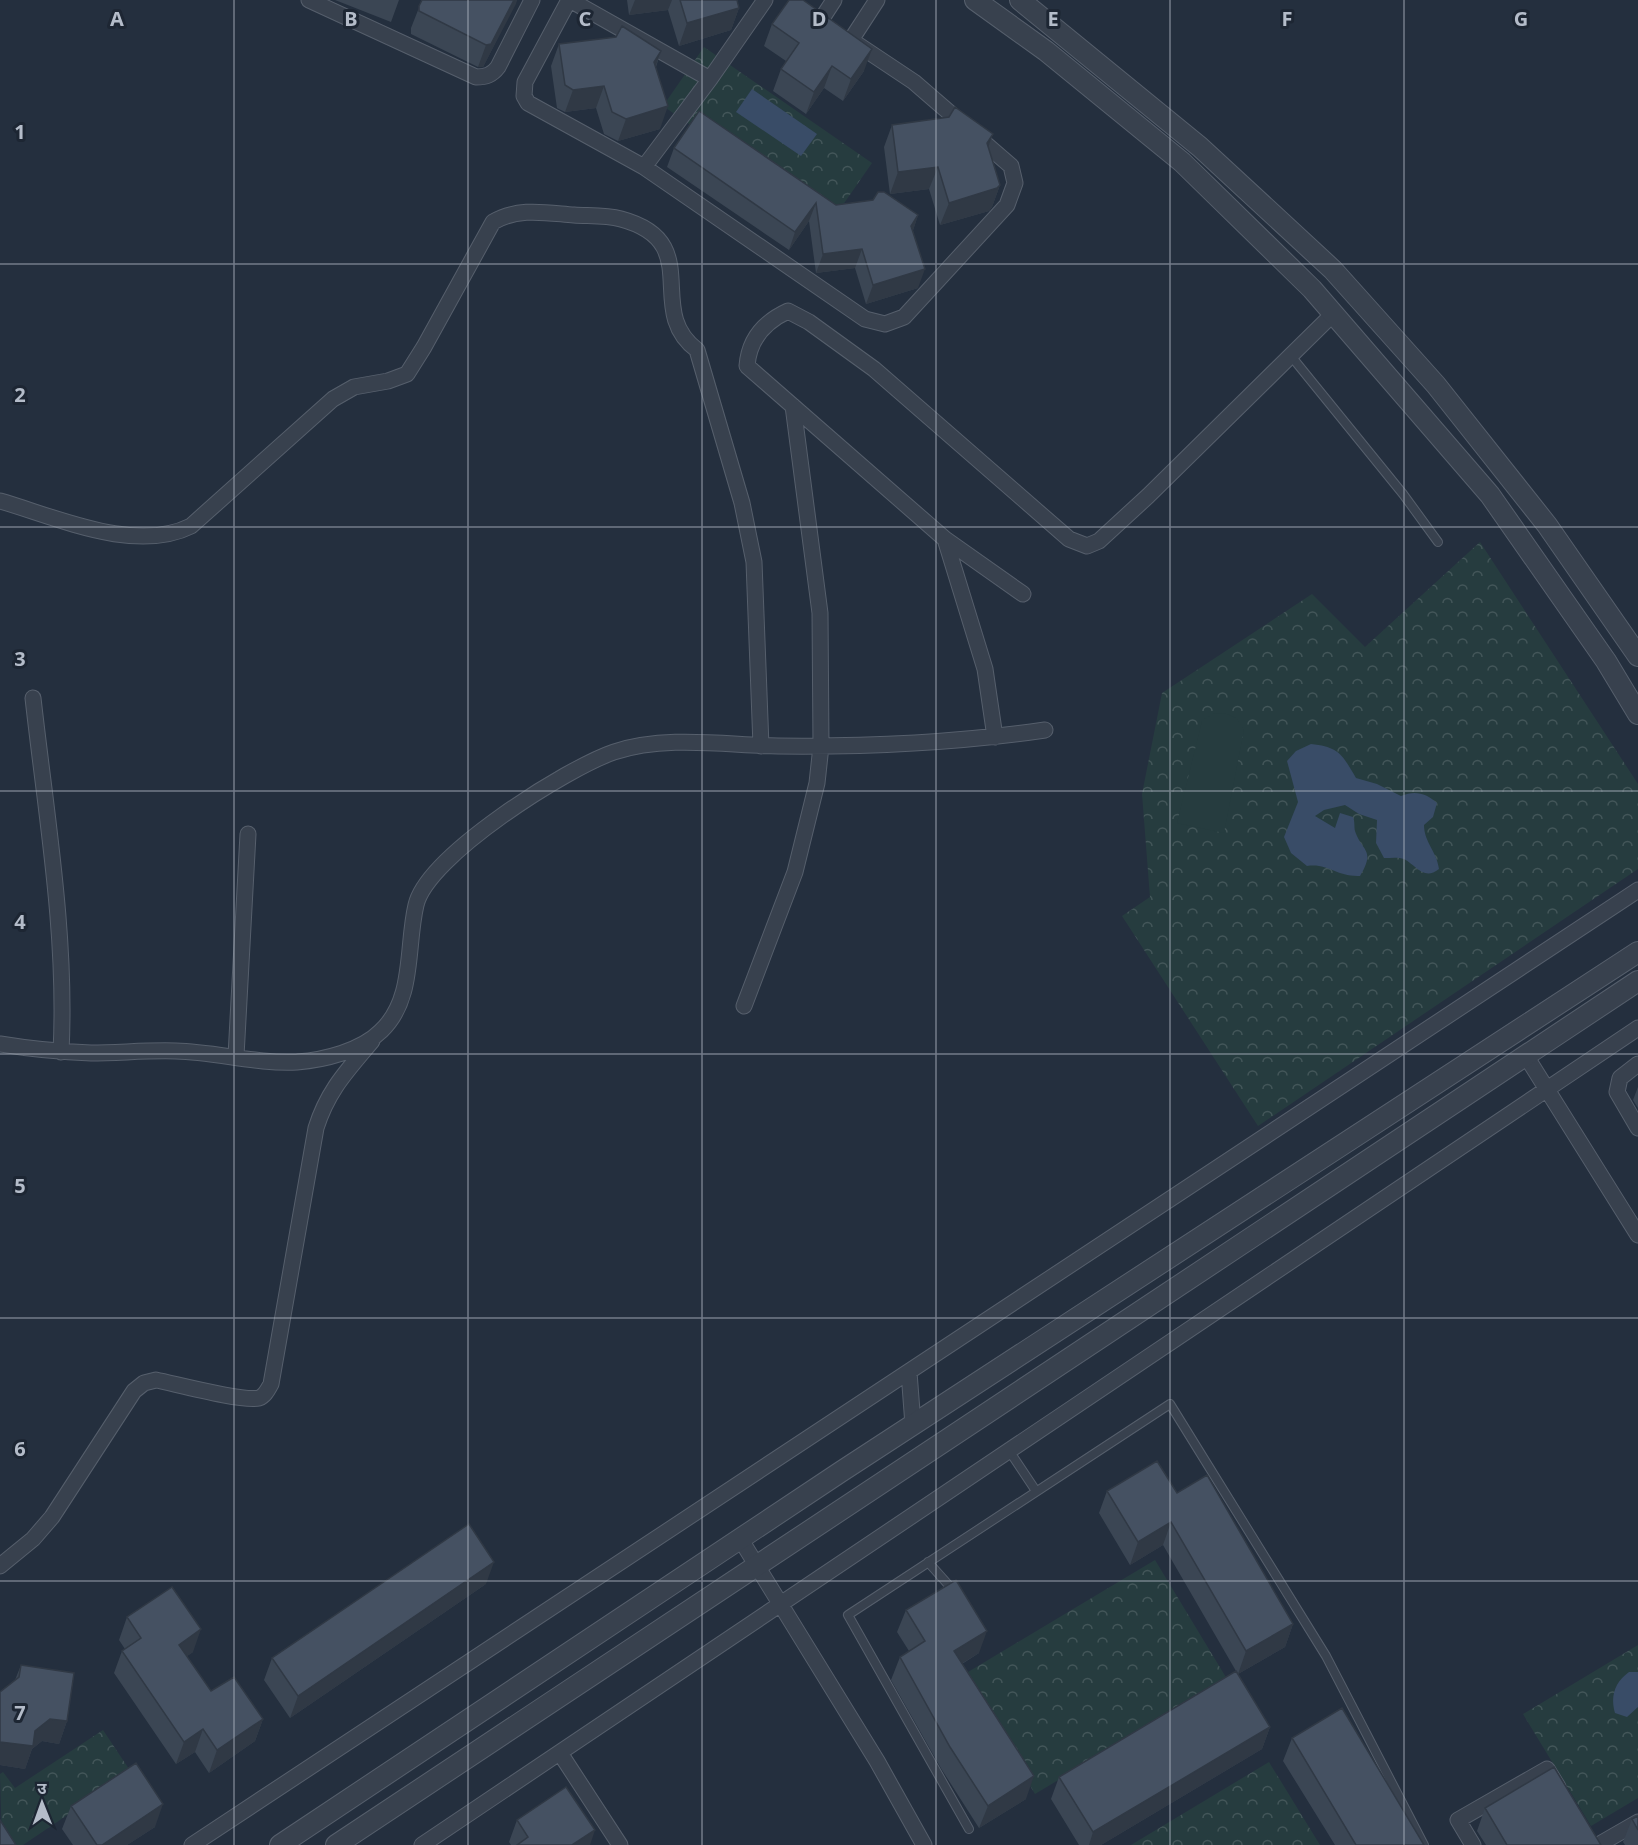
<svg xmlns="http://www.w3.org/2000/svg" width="1638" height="1845" font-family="'Noto Sans','Noto Sans Devanagari',sans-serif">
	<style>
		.park { fill: url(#park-crowns) }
		.pitch { fill: #263c3f }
		.water { fill: #394c67 }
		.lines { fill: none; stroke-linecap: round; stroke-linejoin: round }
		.service-casing { stroke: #565f6c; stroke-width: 10 }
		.minor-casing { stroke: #565f6c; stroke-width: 17 }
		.tertiary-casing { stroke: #565f6c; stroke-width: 22 }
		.service { stroke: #38414e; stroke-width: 8 }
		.minor { stroke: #38414e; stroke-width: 15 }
		.tertiary { stroke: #38414e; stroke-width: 20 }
		.wall { fill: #3b4654 }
		.shaded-wall { fill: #303945 }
		.building { fill: #455162; stroke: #303945; stroke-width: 1.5 }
		.grid { fill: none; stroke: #b4bcc9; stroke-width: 1.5; stroke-opacity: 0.55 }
		.grid-label { font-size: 20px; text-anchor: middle; font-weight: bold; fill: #b4bcc9; stroke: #1d2633; stroke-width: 6; stroke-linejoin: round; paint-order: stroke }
	</style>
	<defs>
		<pattern id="park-crowns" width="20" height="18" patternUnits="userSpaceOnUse" patternTransform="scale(1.5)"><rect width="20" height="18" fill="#263c3f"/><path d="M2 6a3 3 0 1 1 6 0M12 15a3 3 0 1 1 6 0" fill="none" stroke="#435659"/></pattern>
	</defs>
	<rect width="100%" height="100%" fill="#242f3e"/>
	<path class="park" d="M704 47 872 163 831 222 663 106Z
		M1480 542 1638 784V869L1258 1126 1122 916 1150 897 1142 794 1162 693 1312 594 1365 647Z
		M1155 1560 1227 1679 1035 1794 963 1675Z
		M1638 1645V1798L1591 1826 1523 1714Z
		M103 1730 131 1772 23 1845H2L0 1774 3 1772 15 1788Z
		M1269 1762 1320 1845H1131Z"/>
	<path class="pitch" d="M1226 713 1237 719 1244 730 1224 833 1177 823 1202 721 1212 714Z"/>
	<path class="water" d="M752 89 817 134 801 156 736 112Z
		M1311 744C1339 747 1342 754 1356 778L1377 784 1401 796C1415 790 1426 793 1437 803L1433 817 1424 825C1424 842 1437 852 1439 869 1424 881 1417 866 1404 859 1399 857 1391 858 1384 858L1376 843 1377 820 1359 814 1345 805 1324 810 1315 816 1335 828 1340 813 1353 817C1355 821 1354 827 1355 831 1362 852 1376 849 1360 876 1336 877 1329 863 1307 866L1291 853 1284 837 1298 802 1287 761 1296 751Z
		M1629 1672H1638V1707L1627 1717 1615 1713C1610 1696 1615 1682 1629 1672Z"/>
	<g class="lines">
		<defs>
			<path id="service" d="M1291 356 1403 494 1438 542
				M1010 1452 1036 1491
				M928 1562 953 1590
				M969 1829 848 1615 1170 1404 1326 1656 1424 1845"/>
			<path id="minor" d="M309 0 476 77C486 77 492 75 498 67L532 0
				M569 0 525 82 524 96 528 103 644 167 865 319 885 324 904 317 1007 205 1015 183 1011 166 914 82 854 42
				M570 0 710 79 644 167
				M821 20 834 0
				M851 40 877 0
				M710 79 765 0
				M0 501C56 517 135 554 191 526L333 399 354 387 388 381 407 374 424 347 493 222C518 207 547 213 574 215 589 216 606 215 621 219 707 242 643 310 697 350L742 503 754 562 761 746
				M945 539 985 669 995 737
				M1023 594 945 539 747 366C749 339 764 322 788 311L809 322 874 369 1069 539 1087 546 1099 541 1148 496 1333 314
				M33 698C46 815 67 934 61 1052
				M744 1006 795 872 817 783 821 746 820 613 793 406
				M0 1044C30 1049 60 1052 91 1053 119 1053 147 1050 176 1051 216 1052 257 1064 297 1062 324 1060 361 1051 381 1031 415 999 406 947 416 905 427 856 567 768 614 752 666 735 725 745 778 746 868 747 956 743 1045 730
				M236 1056 248 834
				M1526 1056 1638 1235
				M1638 1064 1620 1078 1617 1092 1638 1128
				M909 1372 913 1425
				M741 1540 877 1761 924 1845
				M0 1566 33 1539 52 1517 134 1391 144 1383 156 1380C176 1384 243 1402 259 1398 265 1396 268 1389 271 1384L316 1128C328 1090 347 1071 372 1041
				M560 1753 620 1845
				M192 1845 1638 890
				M422 1845 1638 1028
				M1473 1845 1458 1820 1547 1769 1558 1787
				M1598 1845 1638 1822"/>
			<path id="tertiary" d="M975 0 1046 51 1182 162 1312 289 1490 495 1606 661 1638 714
				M1020 0 1200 147 1333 270 1436 385 1547 525 1638 656
				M280 1845 842 1471 1638 952
				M336 1845 1638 981"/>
		</defs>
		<use href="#service" class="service-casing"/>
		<use href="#minor" class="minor-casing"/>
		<use href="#tertiary" class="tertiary-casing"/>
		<use href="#service" class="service"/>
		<use href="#minor" class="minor"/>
		<use href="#tertiary" class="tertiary"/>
	</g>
	<path class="wall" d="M335 0H399L391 22Z
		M422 0H517L483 67H478L411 34V28Z
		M627 0H737L739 8 731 30 679 46 668 10 629 15Z
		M772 24 864 71 843 101 824 88 806 114 773 91 781 69 786 61 764 46Z
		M559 44 661 51 656 67 660 129 618 141 604 134 596 108 565 112 557 108 551 66Z
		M949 117 993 134 988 147 1000 185 992 207 989 211 940 225 929 189 890 194 884 147 892 125Z
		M674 148 836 205 918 215 913 230 918 288 866 304 855 268 816 273 809 221 789 250 667 167Z
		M1638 1087V1108L1633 1100Z
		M1107 1491 1177 1493 1293 1624 1285 1647 1238 1674 1270 1727 1262 1749 1101 1845H1079L1051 1799 1059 1777 1236 1671 1163 1545 1130 1565 1099 1513Z
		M486 1584 290 1718 264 1680 272 1658Z
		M906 1610 979 1653 962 1664 1026 1799 979 1828 942 1770 891 1680 900 1657 909 1651 897 1632Z
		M127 1617 193 1652 187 1656 211 1691 263 1719 255 1741 209 1773 195 1752 176 1764 114 1673 122 1651 125 1649 119 1640Z
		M21 1665 67 1721 59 1744 42 1741 32 1749 25 1769 0 1765V1692L15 1680Z
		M1292 1738 1424 1845H1335L1283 1761Z
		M71 1806 155 1827 127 1845H73L62 1829Z
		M1485 1808 1601 1845H1486L1477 1831Z
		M1638 1816V1845H1625L1623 1842 1632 1819Z
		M517 1820 590 1845H511L509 1842Z"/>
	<path class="shaded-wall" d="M514 0H517L516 4 483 67H478L486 45Z
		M635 0H672L668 10 629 15Z
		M739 8 731 30 679 46 687 23Z
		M872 49 864 71 843 101 851 79Z
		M661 51 653 74 654 62Z
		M832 66 824 88 806 114 814 92Z
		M604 86 596 108 565 112 573 90Z
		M668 106 660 129 618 141 626 119Z
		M993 134 985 156 987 143Z
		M938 167 929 189 890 194 898 172Z
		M1000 185 992 207 989 211 940 225 949 203Z
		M816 203 809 221 789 250 795 232Z
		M918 215 912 234 911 226Z
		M862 249 855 268 816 273 823 254Z
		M925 269 918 288 866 304 873 285Z
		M1171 1522 1163 1545 1130 1565 1138 1542Z
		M494 1562 486 1584 290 1718 298 1696Z
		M1293 1624 1285 1647 1238 1674 1246 1651Z
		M201 1629 193 1652 171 1667 179 1645Z
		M987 1631 979 1653 946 1673 954 1651Z
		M50 1719 67 1721 59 1744 42 1741 32 1749 25 1769 0 1765V1742L35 1731Z
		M263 1719 255 1741 209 1773 217 1750Z
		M1270 1727 1262 1749 1101 1845H1089L1093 1832Z
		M203 1729 195 1752 176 1764 184 1742Z
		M1034 1776 1026 1799 979 1828 988 1806Z
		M163 1804 155 1827 127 1845H102Z
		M595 1830 590 1845H572Z"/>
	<path class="building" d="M422 0H514L491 44 486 45 419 11V6Z
		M680 0H737L739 8 687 23Z
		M789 0H803L872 49 851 79 832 66 814 92 781 69 799 43 772 24Z
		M622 26 661 51 654 62 668 106 626 119 612 112 604 86 573 90 565 85 559 44 616 37Z
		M955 107 993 134 987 143 1000 185 997 188 949 203 938 167 898 172 892 125 949 117Z
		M699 111 836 205 873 200 878 192H884L918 215 911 226 925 269 873 285 862 249 823 254 816 203 795 232 674 148Z
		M1157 1461 1177 1493 1207 1475 1293 1624 1246 1651 1171 1522 1138 1542 1107 1491Z
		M469 1524 494 1562 298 1696 272 1658Z
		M956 1580 987 1631 954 1651 1034 1776 988 1806 950 1747 900 1657 925 1641 906 1610Z
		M172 1587 201 1629 179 1645 211 1691 234 1677 263 1719 217 1750 203 1729 184 1742 122 1651 141 1638 127 1617Z
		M21 1665 74 1673 67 1721 50 1719 35 1731 33 1746 0 1742V1692L19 1677Z
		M1236 1671 1270 1727 1093 1832 1059 1777Z
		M1342 1708 1424 1845H1356L1292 1738Z
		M136 1763 163 1804 102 1845H97L71 1806Z
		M1554 1767 1601 1845H1507L1485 1808Z
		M566 1787 595 1830 572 1845H517L528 1837 517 1820Z
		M1638 1816V1830L1632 1819Z
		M0 1820 16 1845H0Z"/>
	<path class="grid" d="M234 0V1845M468 0V1845M702 0V1845M936 0V1845M1170 0V1845M1404 0V1845M0 264H1638M0 527H1638M0 791H1638M0 1054H1638M0 1318H1638M0 1581H1638"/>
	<g class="grid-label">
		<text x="117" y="26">A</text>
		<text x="351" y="26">B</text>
		<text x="585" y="26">C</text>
		<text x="819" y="26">D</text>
		<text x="1053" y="26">E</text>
		<text x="1287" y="26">F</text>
		<text x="1521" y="26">G</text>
		<text x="20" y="139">1</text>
		<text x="20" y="402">2</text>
		<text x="20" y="666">3</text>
		<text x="20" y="929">4</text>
		<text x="20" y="1193">5</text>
		<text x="20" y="1456">6</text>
		<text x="20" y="1720">7</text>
	</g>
	<g transform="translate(42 1803) rotate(359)" stroke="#1d2633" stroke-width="4.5" paint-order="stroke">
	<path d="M0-4.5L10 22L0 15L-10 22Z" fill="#b4bcc9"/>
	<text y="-9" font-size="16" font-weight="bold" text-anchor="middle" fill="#b4bcc9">उ</text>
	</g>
</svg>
